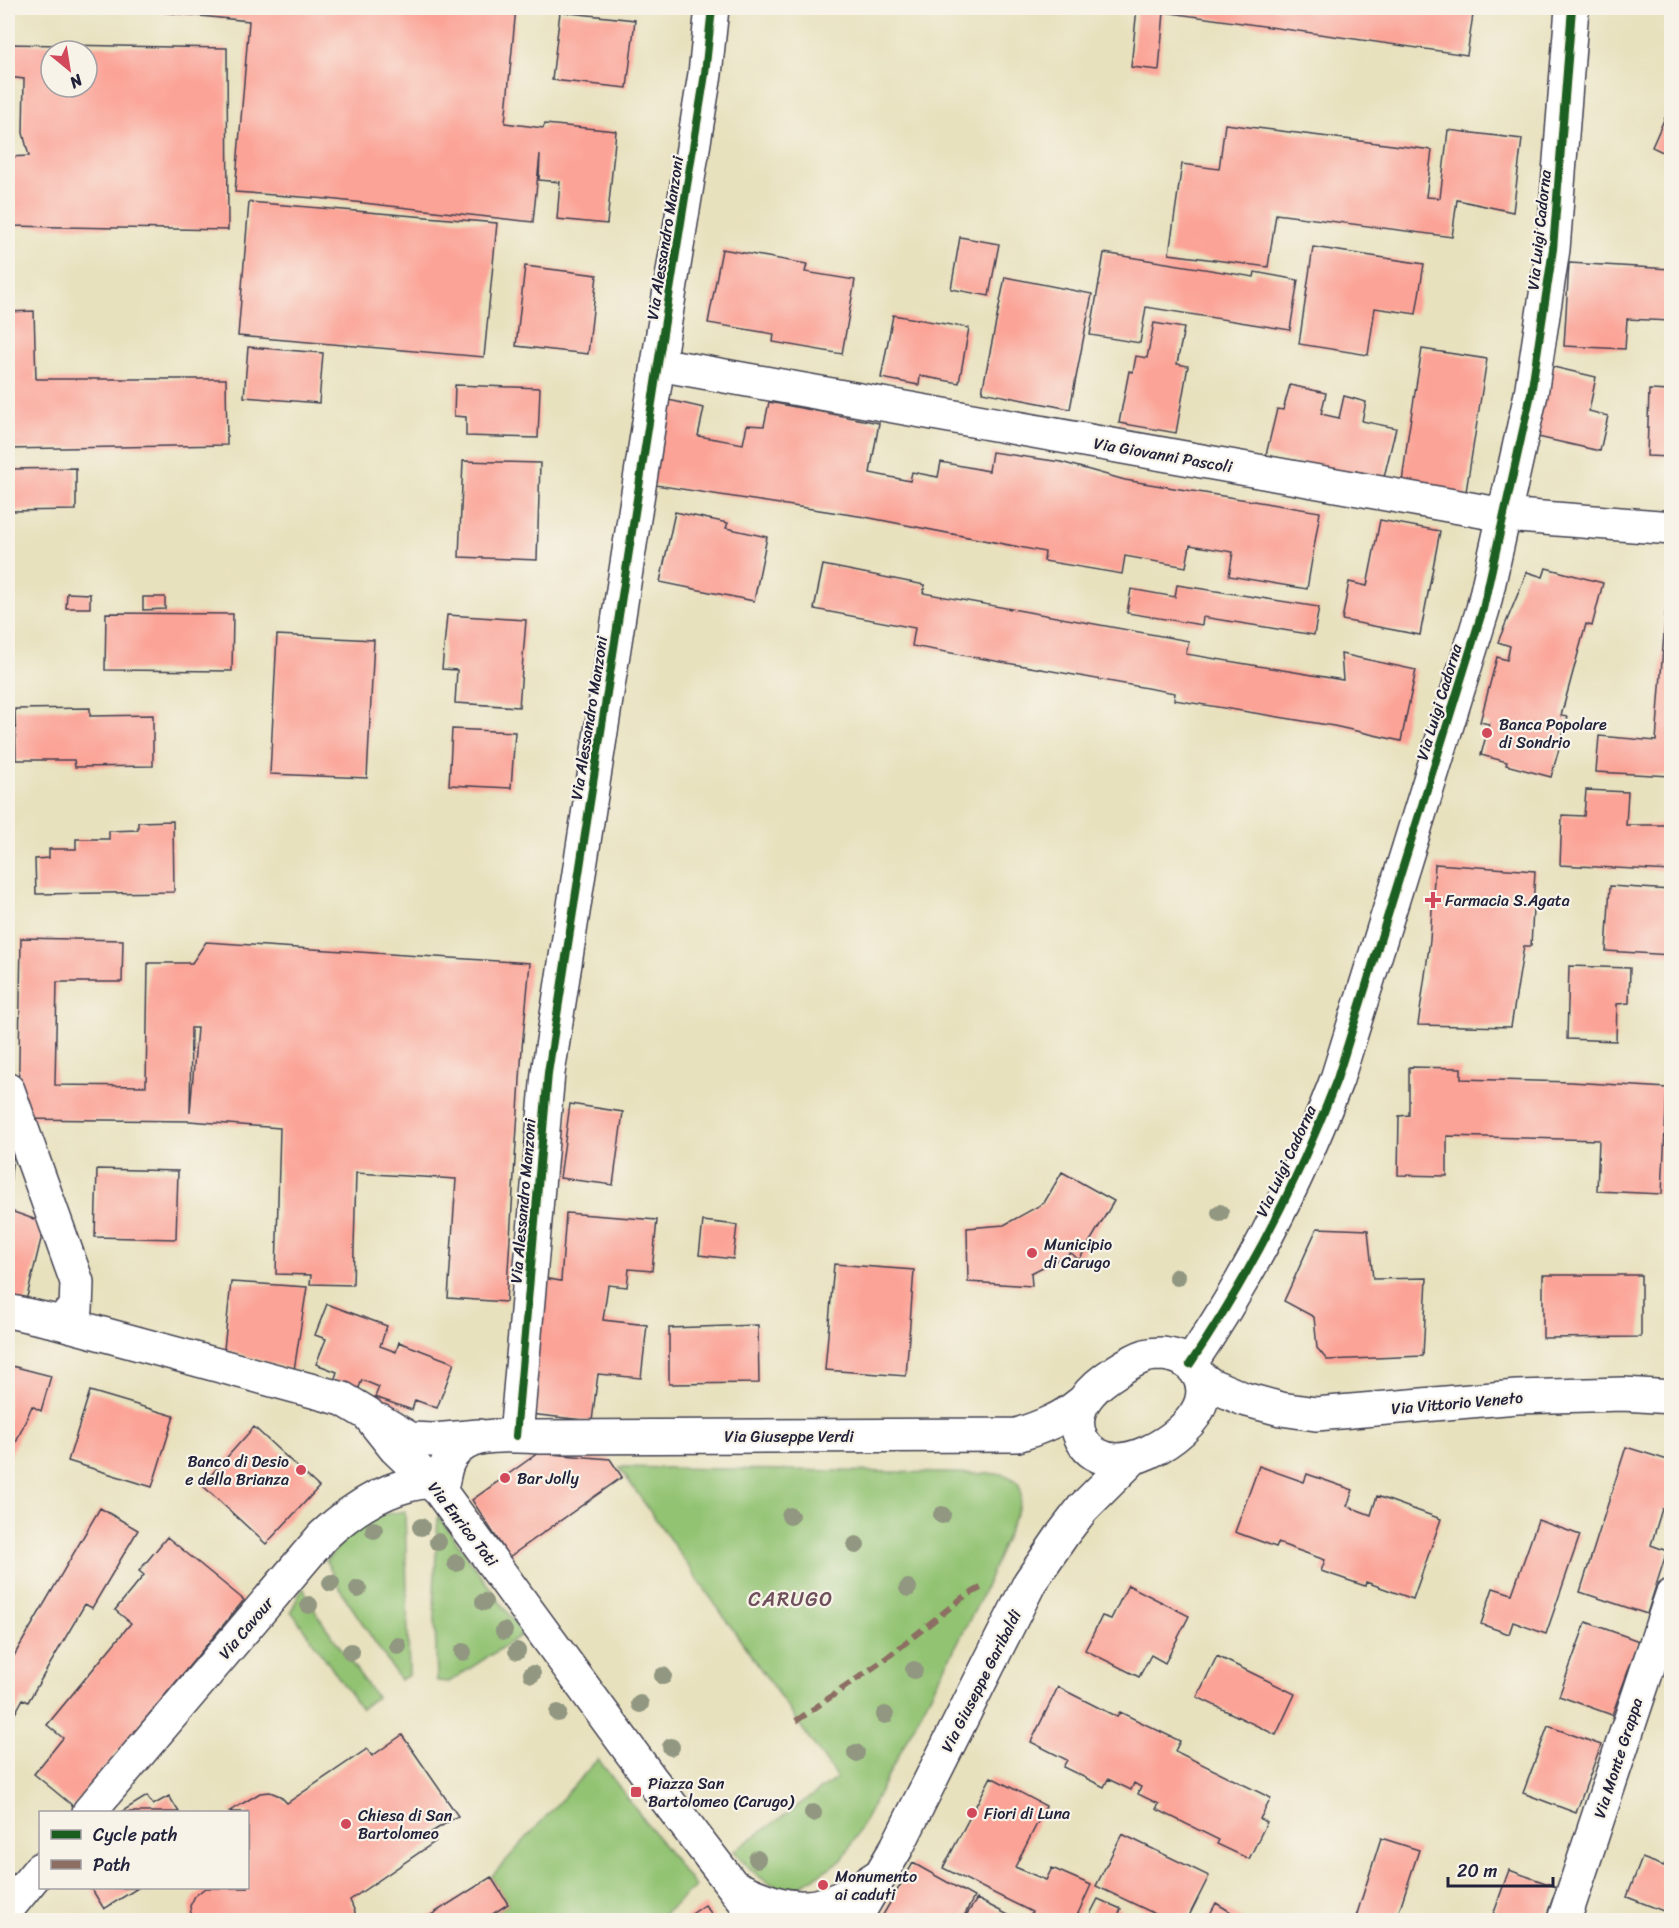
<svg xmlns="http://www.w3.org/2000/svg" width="1679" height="1928" font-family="Sriracha,sans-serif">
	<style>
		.green { fill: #92c372; stroke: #5a7256; stroke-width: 1.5 }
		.building { fill: #fba396; fill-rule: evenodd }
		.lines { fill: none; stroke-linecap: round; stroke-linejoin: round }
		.minor-casing { stroke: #403f4f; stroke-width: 36 }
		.minor { stroke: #fff; stroke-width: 33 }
		.quiet { stroke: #8d6e63; stroke-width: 6; stroke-dasharray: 12 6; stroke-linecap: butt }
		.cycleway-casing { stroke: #f7f3e8; stroke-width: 11 }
		.cycleway { stroke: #1b5e20; stroke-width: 8 }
		.tree { fill: #919780 }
		.poi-dot { fill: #d1495b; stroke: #f7f3e8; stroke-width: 2 }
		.labels { text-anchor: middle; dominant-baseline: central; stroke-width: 4.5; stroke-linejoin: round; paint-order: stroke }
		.street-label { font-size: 16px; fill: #22223b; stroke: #f7f3e8 }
		.poi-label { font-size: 16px; fill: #22223b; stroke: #f7f3e8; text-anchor: start }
		.quarter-label { font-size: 20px; letter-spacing: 1.5px; fill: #6e4f5b; stroke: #f7f3e8 }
	</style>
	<rect width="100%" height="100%" fill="#f7f3e8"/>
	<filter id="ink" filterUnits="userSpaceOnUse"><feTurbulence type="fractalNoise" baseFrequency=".0167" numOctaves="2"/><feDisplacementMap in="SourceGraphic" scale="12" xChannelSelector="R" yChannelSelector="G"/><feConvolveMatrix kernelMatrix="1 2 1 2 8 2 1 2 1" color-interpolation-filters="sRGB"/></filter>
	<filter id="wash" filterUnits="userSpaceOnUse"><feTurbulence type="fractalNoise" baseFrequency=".008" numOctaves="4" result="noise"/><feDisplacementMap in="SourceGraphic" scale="24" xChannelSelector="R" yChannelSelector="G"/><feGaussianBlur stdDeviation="1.35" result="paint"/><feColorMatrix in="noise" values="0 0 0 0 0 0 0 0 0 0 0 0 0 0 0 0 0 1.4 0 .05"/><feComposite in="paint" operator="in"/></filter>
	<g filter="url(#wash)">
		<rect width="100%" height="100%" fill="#e8e1be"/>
		<path class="green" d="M619 1467 1002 1474C1018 1479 1024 1487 1020 1504L980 1600 860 1829 842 1860 792 1891C767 1887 749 1870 734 1851L837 1778Z
			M405 1511 409 1675 400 1680 343 1594 326 1561 345 1538 373 1516Z
			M438 1516 523 1634 449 1682 437 1681 434 1593Z
			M303 1587 318 1616 376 1697 361 1709 291 1611Z
			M598 1759 695 1887 657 1920H490L488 1917 508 1904 491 1877Z"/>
		<g id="blocks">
			<path class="building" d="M163 8H516L505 123 543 128 545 124 616 131 607 224 557 219 560 182 539 180 540 154 533 222 328 199 235 192 249 21 162 12Z
				M1137 8H1474L1467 55 1164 12 1159 70 1131 67Z
				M560 12 635 20 627 88 552 80Z
				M8 44 227 48 228 230 8 226V157L29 156 23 133 24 79 8 77ZM51 51H87V87H51Z
				M1671 104V156L1652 147Z
				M1225 124 1432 150 1426 197 1440 198 1448 130 1522 139 1513 212 1457 200 1452 237 1276 214 1268 267 1169 254 1182 164 1219 169Z
				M249 202 497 223 484 357 238 336Z
				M960 237 999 244 989 296 951 289Z
				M1313 247 1424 264 1416 314 1375 308 1368 355 1299 344Z
				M722 249 807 264 805 272 855 280 842 354 773 342 774 334 708 323Z
				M1104 253 1254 277 1255 272 1298 280 1290 330 1146 307 1140 343 1090 335Z
				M1569 263 1671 269V321L1627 319 1625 349 1564 346Z
				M525 266 597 275 588 354 516 346Z
				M1005 277 1092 294 1070 409 982 392Z
				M34 311 36 379H226L227 445 8 449V312Z
				M893 315 969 328 959 383 920 376 919 385 881 378Z
				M1154 323 1184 328 1177 364 1188 366 1176 433 1119 423 1129 371 1133 372 1136 356 1147 358Z
				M248 347 323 353 319 403 244 397Z
				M1422 349 1487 359 1465 498 1401 490 1408 436Z
				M1545 365 1596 377 1589 411 1608 416 1600 451 1529 435Z
				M455 385 540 388 538 438 466 436V417L454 416Z
				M1290 385 1326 393 1321 414 1339 418 1344 396 1366 402 1362 421 1396 428 1384 477 1355 471 1353 479 1296 462 1266 455 1277 409 1283 410Z
				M1649 390 1671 391V457L1647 456Z
				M660 398 704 408 698 436 743 444 747 425 764 426 769 402 879 423 870 473 910 481 912 472 938 477 941 462 989 471 992 452 1061 462 1125 480 1320 512 1307 589 1229 576 1233 552 1190 545 1186 567 1125 556 1122 574 1044 561 1045 552 865 517 642 483Z
				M463 461 540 463 537 560 459 557Z
				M76 468V510L8 511V469Z
				M675 512 728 523 726 528 767 537 754 601 660 582Z
				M1380 520 1440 531 1420 635 1342 620 1349 582 1367 586Z
				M823 565 925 585 923 593 1189 641 1186 654 1343 680 1341 654 1416 670 1401 741 1334 726 1174 700 1175 693 912 646 915 628 814 609Z
				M1669 567H1671V776L1596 772 1599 736 1656 741Z
				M1546 568 1603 583 1592 626 1586 624 1561 716 1568 717 1551 777 1506 765 1507 762 1481 755 1489 724 1480 722 1497 657 1507 660 1510 646 1498 642 1527 572 1543 577Z
				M1177 585 1319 607 1314 635 1203 617 1202 625 1127 613 1131 589 1175 597Z
				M67 593 90 594V608H66Z
				M143 597H165V609L143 610Z
				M106 613 233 614 232 671 105 670Z
				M447 615 526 620 519 707 455 703 457 670 442 669Z
				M277 635 374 640 367 778 270 774Z
				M90 708V716L153 715V766L75 767 74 760H16L15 709Z
				M452 729 515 732 511 788 449 785Z
				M1586 790 1628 792 1626 825H1671V871L1560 865 1562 815 1584 816Z
				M173 821 174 892 36 894 35 859 49 858V849H76V839H109V831L138 830V822Z
				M1435 864 1535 871 1531 946H1524L1511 1027 1418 1025 1430 940Z
				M1610 886 1671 890V955L1606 951Z
				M21 938 123 940 122 982H57L55 1085 146 1086 148 963H192L206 942 530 963 522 1048 506 1302 448 1298 456 1179 356 1173 353 1285 310 1284 311 1275 276 1274 280 1128 189 1121 18 1119ZM191 1028H197L190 1113Z
				M1569 966 1630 968 1629 1003 1617 1004 1616 1041 1567 1039Z
				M1409 1067 1461 1068V1079L1571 1082 1667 1088 1662 1194 1597 1191 1599 1140 1447 1136V1176L1398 1175 1399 1116 1409 1115Z
				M570 1104 623 1112 613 1185 560 1178Z
				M8 1144 14 1145 9 1194H8Z
				M97 1169 178 1171 176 1239 95 1237Z
				M1062 1172 1114 1201 1079 1260 1071 1253 1031 1273 1032 1286 968 1282 967 1228 1004 1225 1044 1203Z
				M8 1210 45 1223 25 1305 8 1301Z
				M566 1213 657 1220 652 1271 629 1269 627 1287 608 1285 603 1320 647 1325 641 1378 598 1374 592 1421 521 1413 537 1277 561 1281Z
				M703 1221 737 1225 733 1259 699 1255Z
				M1317 1228 1368 1230 1373 1279 1427 1278 1423 1356 1327 1360 1317 1348 1314 1317 1284 1301Z
				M834 1264 914 1270 906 1376 825 1370Z
				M1543 1275H1641V1337L1543 1338Z
				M231 1282 307 1287 294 1370 224 1349Z
				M327 1304 387 1326 380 1346 396 1352 399 1342 454 1363 437 1408 415 1400 412 1410 375 1397 379 1387 362 1380 358 1390 334 1381 337 1372 316 1364 326 1339 315 1335Z
				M758 1325 759 1383 669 1384V1328Z
				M8 1365 51 1376 41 1411 32 1406 8 1461Z
				M90 1391 174 1416 152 1487 68 1461Z
				M254 1427 319 1487 266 1544 202 1485Z
				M1626 1447 1671 1461V1512L1662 1509 1651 1545 1667 1551 1647 1614 1580 1592Z
				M538 1453 610 1459 622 1477 509 1557 472 1500Z
				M1259 1466 1304 1482 1307 1474 1353 1490 1347 1506 1371 1515 1377 1496 1441 1519 1413 1599 1366 1582 1365 1586 1321 1571 1325 1560 1278 1543 1276 1547 1235 1532Z
				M100 1508 138 1530 92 1608 85 1604 28 1702 23 1699 8 1726V1666Z
				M1538 1520 1580 1535 1546 1634 1513 1622 1509 1634 1481 1624 1493 1588 1512 1594Z
				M167 1537 244 1600 73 1806 34 1774 63 1738 47 1725 131 1623 115 1610 144 1575 139 1571Z
				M1128 1585 1189 1616 1165 1663 1151 1655 1139 1677 1085 1650 1102 1616 1111 1619Z
				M1586 1622 1639 1641 1612 1715 1559 1696Z
				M1217 1656 1295 1694 1276 1735 1197 1697Z
				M1058 1687 1117 1717 1120 1712 1180 1741 1175 1751 1271 1798 1260 1819 1267 1822 1249 1859 1217 1844 1219 1840 1156 1809 1159 1804 1138 1794 1141 1787 1134 1783 1131 1790 1108 1779 1104 1787 1063 1767 1067 1760 1031 1742Z
				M1548 1726 1601 1745 1576 1813 1523 1793Z
				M402 1735 458 1816 430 1833 436 1841 350 1900 355 1912 353 1920H192L190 1906 195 1896 205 1888H248V1812H228L230 1811 260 1793 270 1792 280 1796 287 1803 367 1749 372 1756Z
				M991 1777 1046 1806 1015 1867 1046 1880 1052 1868 1091 1885 1075 1920H1037L1029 1917 1032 1912 943 1868Z
				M147 1796 153 1805 169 1796 179 1812H121Z
				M1122 1834 1209 1876 1187 1920H1168L1096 1886Z
				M1381 1838 1419 1850 1396 1920H1355Z
				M1671 1848V1914L1627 1897 1642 1858 1664 1866Z
				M913 1863 974 1897 962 1920H880Z
				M1509 1870 1557 1887 1545 1920H1491Z
				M491 1877 508 1904 488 1917 490 1920H423Z
				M91 1888H138L104 1909Z
				M977 1899 1018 1920H963Z
				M1098 1899 1121 1909 1116 1920H1087Z
				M1216 1903 1244 1920H1207Z
				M705 1905 716 1920H683Z"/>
		</g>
	</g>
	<g filter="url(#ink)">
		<use href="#blocks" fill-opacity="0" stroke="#403f4f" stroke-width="1.5"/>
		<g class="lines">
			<defs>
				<path id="minor" d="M658 364 1504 515 1672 528
					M8 1090 77 1282 76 1310 58 1322
					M8 1311 58 1322 343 1399 368 1414 395 1448 440 1491 650 1778 759 1920
					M1163 1354C1177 1356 1186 1359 1195 1370 1227 1410 1153 1461 1116 1460 1101 1459 1089 1453 1082 1440 1066 1410 1093 1386 1117 1371 1126 1365 1135 1359 1145 1356 1151 1354 1158 1354 1163 1354Z
					M1190 1364C1250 1275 1299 1179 1337 1079L1483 609 1531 394 1553 249 1572 8
					M1200 1377 1211 1385 1244 1399 1281 1409 1316 1414 1517 1397 1623 1394 1672 1397
					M380 1421 410 1439 434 1440 479 1436
					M516 1436 548 1073 658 364 705 74 712 8
					M440 1491C443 1483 444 1472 447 1464 462 1428 510 1436 540 1437L1017 1435C1042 1427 1062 1419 1081 1403
					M89 1812 323 1536C353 1508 388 1485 430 1481
					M733 1886C795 1916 820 1915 877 1877
					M8 1908 40 1869
					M854 1920 897 1847 1030 1582 1063 1534 1083 1508 1132 1459
					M1564 1920 1672 1595"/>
			</defs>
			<use href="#minor" class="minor-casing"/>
			<use href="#minor" class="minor"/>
			<path class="quiet" d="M796 1721 884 1660 962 1598 986 1585"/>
			<defs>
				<path id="cycleway" d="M1190 1364C1250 1275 1299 1179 1337 1079L1483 609 1531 394 1553 249 1572 8
					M516 1436 548 1073 658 364 705 74 712 8"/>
			</defs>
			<use href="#cycleway" class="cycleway-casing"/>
			<use href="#cycleway" class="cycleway"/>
		</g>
		<g class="tree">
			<circle cx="1220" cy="1213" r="9"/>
			<circle cx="1177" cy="1277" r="9"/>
			<circle cx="942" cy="1515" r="9"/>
			<circle cx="790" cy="1516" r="9"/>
			<circle cx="421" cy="1527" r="9"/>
			<circle cx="374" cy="1530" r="9"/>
			<circle cx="438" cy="1542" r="9"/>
			<circle cx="856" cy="1545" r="9"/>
			<circle cx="456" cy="1563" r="9"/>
			<circle cx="331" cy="1583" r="9"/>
			<circle cx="908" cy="1588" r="9"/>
			<circle cx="358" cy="1589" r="9"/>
			<circle cx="484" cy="1602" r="9"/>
			<circle cx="309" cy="1605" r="9"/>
			<circle cx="504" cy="1631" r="9"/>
			<circle cx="398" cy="1646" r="9"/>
			<circle cx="517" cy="1651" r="9"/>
			<circle cx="351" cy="1652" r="9"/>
			<circle cx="463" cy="1652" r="9"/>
			<circle cx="914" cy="1670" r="9"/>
			<circle cx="532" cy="1674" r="9"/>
			<circle cx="663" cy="1676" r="9"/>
			<circle cx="640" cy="1704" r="9"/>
			<circle cx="558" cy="1713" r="9"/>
			<circle cx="885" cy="1715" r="9"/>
			<circle cx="671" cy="1747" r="9"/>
			<circle cx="856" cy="1753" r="9"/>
			<circle cx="813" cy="1813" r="9"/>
			<circle cx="757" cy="1859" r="9"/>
		</g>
	</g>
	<g class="poi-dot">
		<circle cx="1487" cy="733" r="6"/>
		<path d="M1430 891h6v6h6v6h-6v6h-6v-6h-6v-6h6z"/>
		<circle cx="1032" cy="1253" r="6"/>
		<circle cx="301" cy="1470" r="6"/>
		<circle cx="505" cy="1478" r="6"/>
		<rect x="630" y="1786" width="12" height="12" rx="3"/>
		<circle cx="972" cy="1813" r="6"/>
		<circle cx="346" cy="1824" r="6"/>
		<circle cx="823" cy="1885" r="6"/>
	</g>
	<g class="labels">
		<g class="street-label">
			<text transform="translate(1539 230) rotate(-84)">Via Luigi Cadorna</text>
			<text transform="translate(665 238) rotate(-81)">Via Alessandro Manzoni</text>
			<text transform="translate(1163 455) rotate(10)">Via Giovanni Pascoli</text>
			<text transform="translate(1439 702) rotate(-73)">Via Luigi Cadorna</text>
			<text transform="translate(589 718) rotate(-81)">Via Alessandro Manzoni</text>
			<text transform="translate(1286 1161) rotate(-65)">Via Luigi Cadorna</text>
			<text transform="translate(523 1201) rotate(-85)">Via Alessandro Manzoni</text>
			<text transform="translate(1457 1403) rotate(-5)">Via Vittorio Veneto</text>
			<text x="789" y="1436">Via Giuseppe Verdi</text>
			<text transform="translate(463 1524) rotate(52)">Via Enrico Toti</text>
			<text transform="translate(246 1628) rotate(-50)">Via Cavour</text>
			<text transform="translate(981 1681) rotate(-63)">Via Giuseppe Garibaldi</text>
			<text transform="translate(1618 1758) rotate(-72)">Via Monte Grappa</text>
		</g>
		<g class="poi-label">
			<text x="1499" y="724">Banca Popolare<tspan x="1499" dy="18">di Sondrio</tspan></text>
			<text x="1445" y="900">Farmacia S.Agata</text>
			<text x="1044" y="1244">Municipio<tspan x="1044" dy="18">di Carugo</tspan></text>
			<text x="289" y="1461" text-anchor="end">Banco di Desio<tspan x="289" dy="18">e della Brianza</tspan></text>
			<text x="517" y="1478">Bar Jolly</text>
			<text x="648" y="1783">Piazza San<tspan x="648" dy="18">Bartolomeo (Carugo)</tspan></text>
			<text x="984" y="1813">Fiori di Luna</text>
			<text x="358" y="1815">Chiesa di San<tspan x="358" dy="18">Bartolomeo</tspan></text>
			<text x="835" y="1876">Monumento<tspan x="835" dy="18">ai caduti</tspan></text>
		</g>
		<g class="quarter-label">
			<text x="791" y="1599">CARUGO</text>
		</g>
	</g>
	<rect width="1679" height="1928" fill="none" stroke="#f7f3e8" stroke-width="30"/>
	<rect x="39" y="1811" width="210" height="78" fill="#f7f3e8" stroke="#a29fa3" stroke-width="1.5"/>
	<rect x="51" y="1830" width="30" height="9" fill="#1b5e20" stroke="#a29fa3" stroke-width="1.5"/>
	<text x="93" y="1841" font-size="18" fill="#22223b">Cycle path</text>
	<rect x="51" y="1860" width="30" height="9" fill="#8d6e63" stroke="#a29fa3" stroke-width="1.5"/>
	<text x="93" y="1871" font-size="18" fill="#22223b">Path</text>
	<g transform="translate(69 69) rotate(150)"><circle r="28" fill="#f7f3e8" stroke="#a29fa3" stroke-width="1.5"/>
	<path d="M0-4.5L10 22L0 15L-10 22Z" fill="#d1495b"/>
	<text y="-9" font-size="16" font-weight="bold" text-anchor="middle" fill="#22223b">N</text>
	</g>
	<path d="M1448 1877v9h105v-9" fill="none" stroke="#22223b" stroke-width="3"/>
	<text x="1457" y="1877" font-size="18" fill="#22223b" stroke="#f7f3e8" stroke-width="4.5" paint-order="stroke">20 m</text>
</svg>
